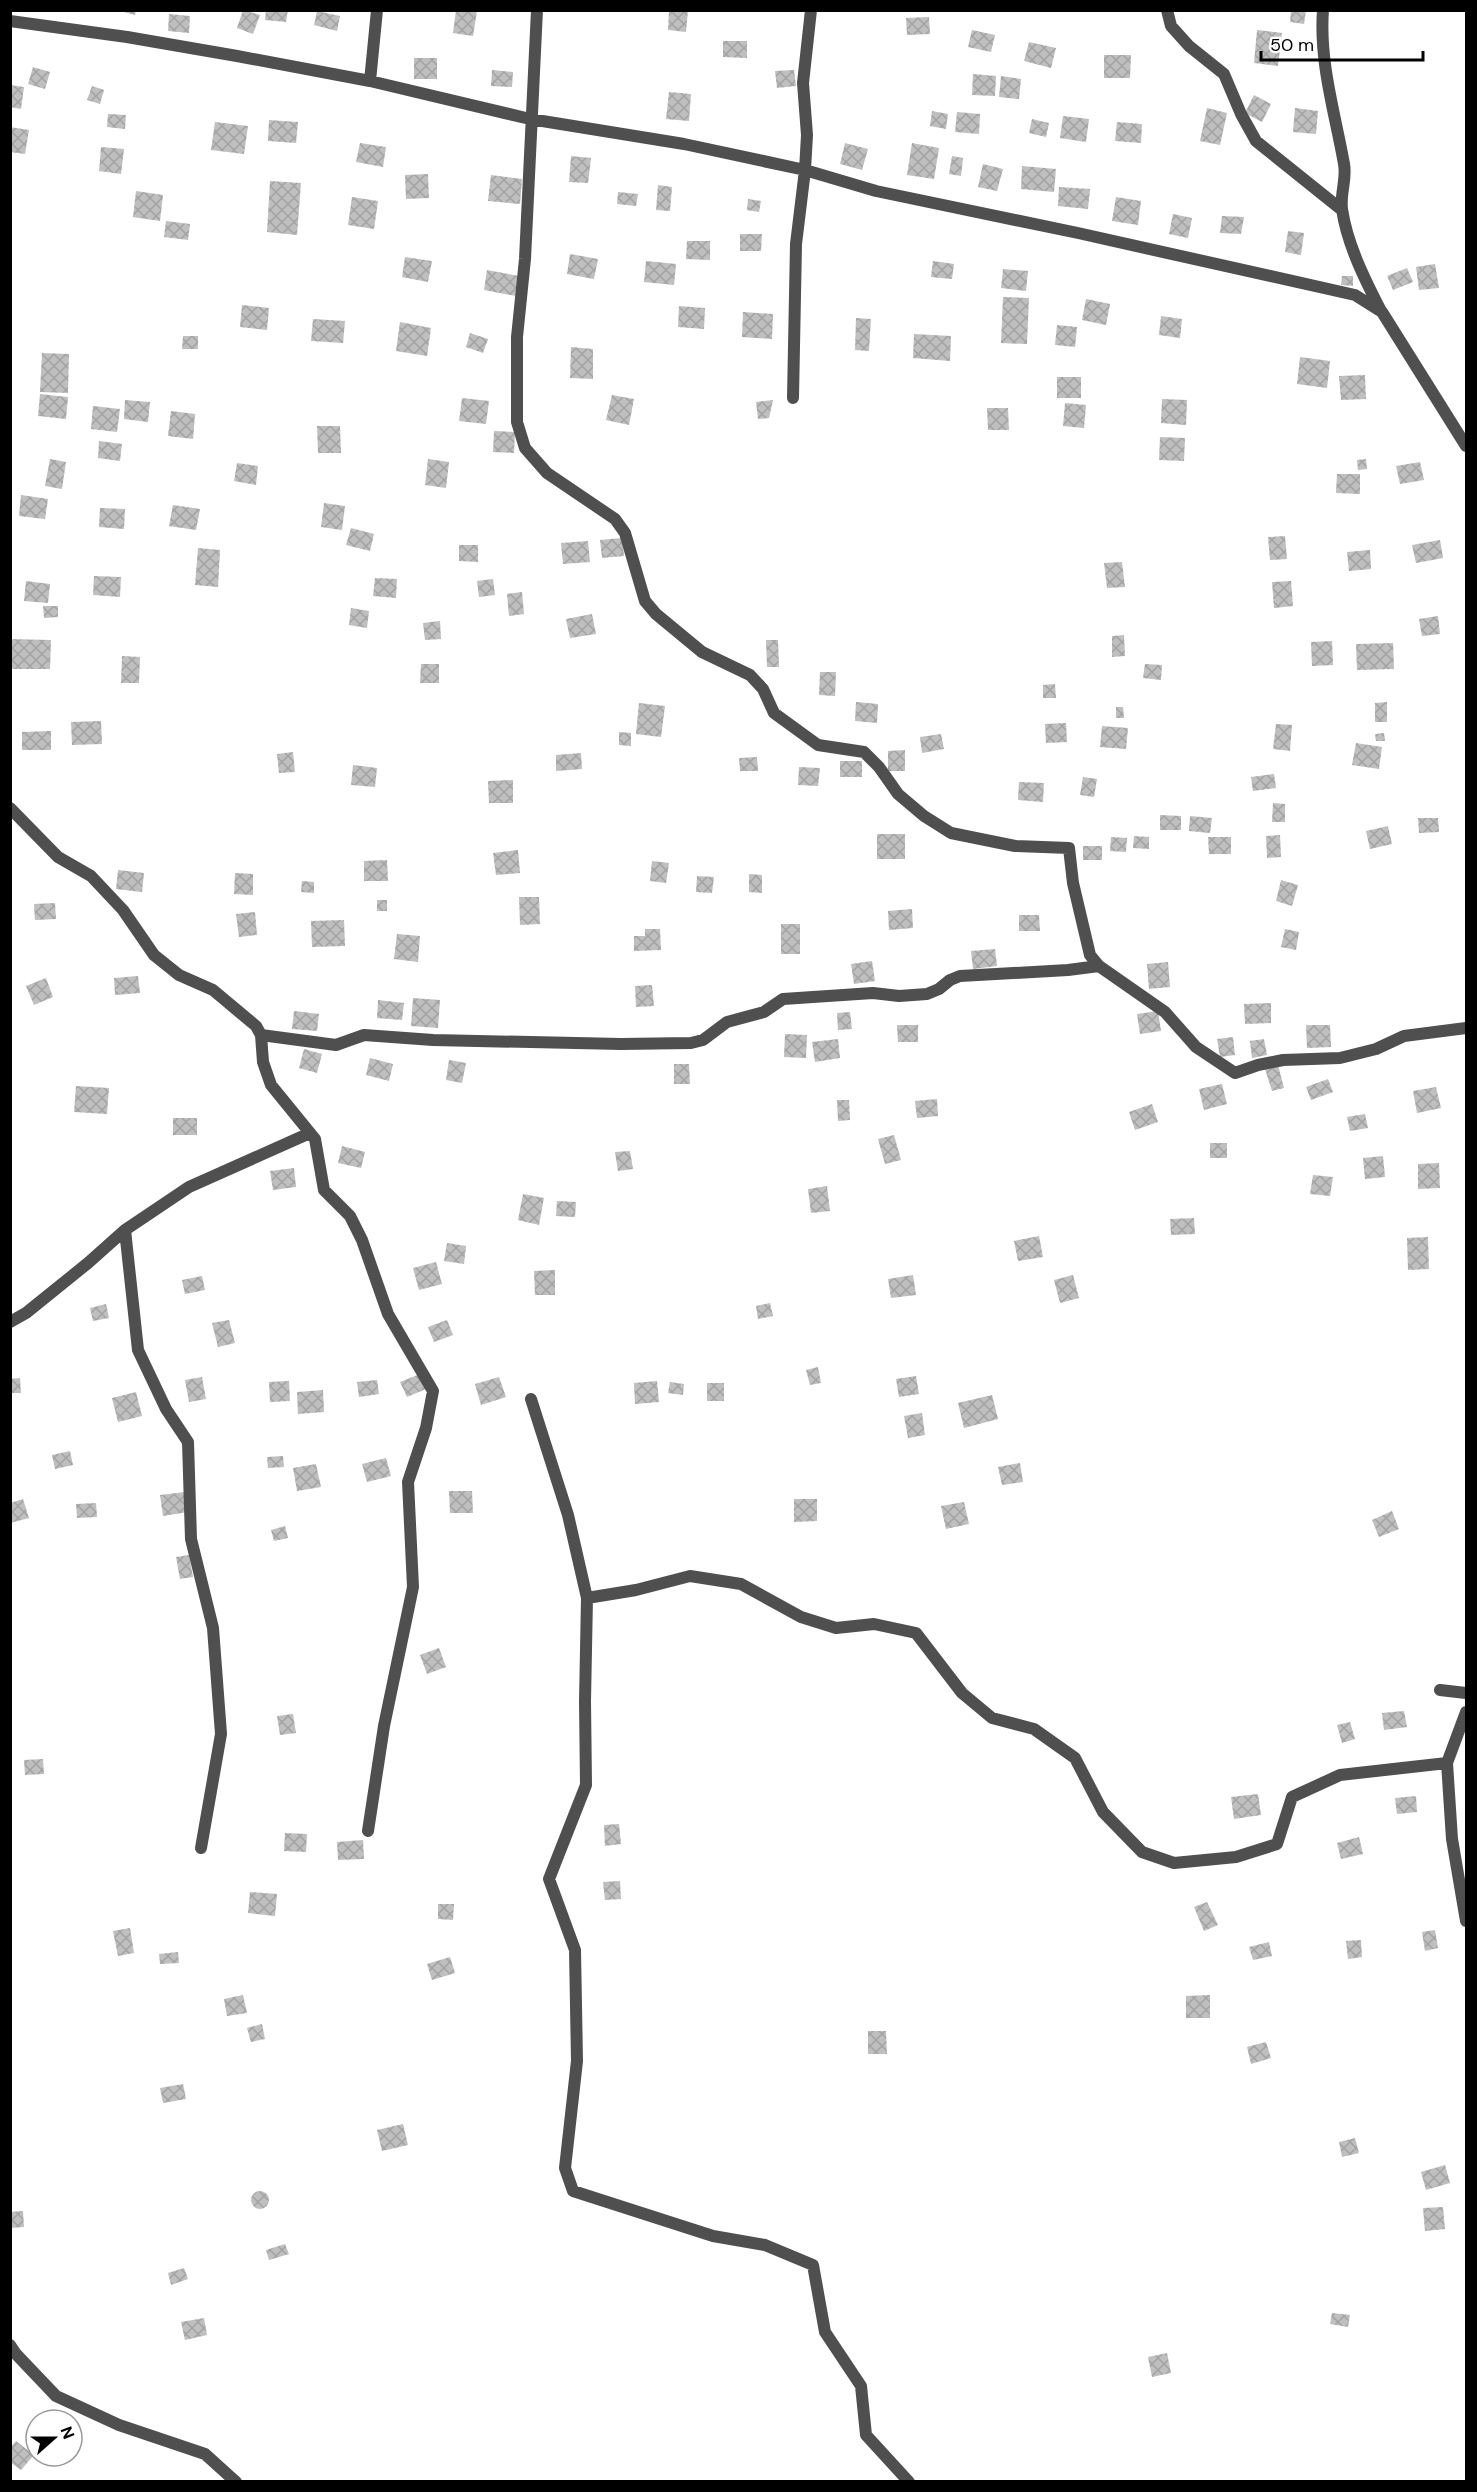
<svg xmlns="http://www.w3.org/2000/svg" width="1477" height="2492" font-family="'DM Sans',sans-serif">
	<style>
		.building { fill: url(#building-cross-hatch) }
		.lines { fill: none; stroke-linecap: round; stroke-linejoin: round }
		.minor { stroke: #4f4f4f; stroke-width: 12 }
	</style>
	<defs>
		<pattern id="building-cross-hatch" width="8" height="8" patternUnits="userSpaceOnUse" patternTransform="scale(1.5)"><rect width="8" height="8" fill="#bfbfbf"/><path d="M0 0l8 8M0 8l8-8" fill="none" stroke="#a2a2a2"/></pattern>
	</defs>
	<rect width="100%" height="100%" fill="#fff"/>
	<path class="building" d="M116 10H136L135 15Z
		M243 10 260 15 253 34 237 28Z
		M266 10H288L286 22 265 20Z
		M456 10 477 11 473 36 453 33Z
		M669 10H688L686 32 668 30Z
		M1291 10H1306L1304 24 1290 22Z
		M317 11 340 16 337 31 314 25Z
		M169 14 190 16 189 33 168 31Z
		M929 17 930 34 907 35 906 18Z
		M972 30 995 35 991 52 968 47Z
		M1257 30 1282 33 1278 66 1254 63Z
		M723 41H747V58L723 57Z
		M1029 42 1056 48 1051 68 1024 61Z
		M1104 55H1131L1130 78H1104Z
		M414 58H437V79H414Z
		M33 67 50 72 45 89 28 84Z
		M492 70 513 72 512 87 491 86Z
		M794 70 796 86 777 88 775 71Z
		M973 74 996 76 995 96 972 95Z
		M1001 76 1021 79 1019 99 999 97Z
		M10 85 24 87 21 109 10 107Z
		M92 86 104 90 100 104 87 100Z
		M669 92 691 94 689 121 666 119Z
		M1254 95 1271 104 1262 122 1245 113Z
		M1207 108 1227 113 1220 145 1200 141Z
		M1295 108 1318 111 1316 134 1293 132Z
		M932 111 948 114 946 129 930 126Z
		M957 112 980 114 979 134 955 132Z
		M108 114 126 115 125 129 107 127Z
		M1063 116 1089 119 1086 142 1060 138Z
		M1032 119 1049 123 1046 137 1029 133Z
		M269 120 298 122 296 143 268 141Z
		M215 122 248 126 244 154 211 150Z
		M1117 122 1142 124 1141 143 1115 141Z
		M10 127 29 130 25 154 10 152Z
		M360 143 386 147 383 167 356 162Z
		M845 143 868 149 862 170 840 164Z
		M912 143 939 148 934 179 907 175Z
		M101 147 124 149 121 174 99 171Z
		M571 156 591 158 588 183 569 182Z
		M952 156 963 158 961 176 949 174Z
		M983 164 1003 169 997 191 978 187Z
		M1022 166 1056 169 1054 192 1021 189Z
		M428 174 429 198 406 199 405 175Z
		M491 175 522 179 520 204 488 201Z
		M270 181 301 183 297 235 267 232Z
		M658 185 672 187 670 211 656 210Z
		M1059 187 1090 189 1088 209 1058 206Z
		M136 191 163 195 160 221 133 217Z
		M618 192 638 194 636 206 617 204Z
		M352 197 378 201 374 229 348 225Z
		M1116 197 1141 201 1138 225 1112 221Z
		M748 199 761 201 759 212 747 210Z
		M1173 214 1192 218 1188 238 1169 234Z
		M1222 216 1244 217 1241 234 1220 233Z
		M166 221 190 224 188 240 164 237Z
		M1288 231 1304 233 1301 255 1285 252Z
		M740 234H762L761 251H740Z
		M687 241H710V260L686 259Z
		M570 254 598 259 594 279 567 274Z
		M405 257 432 261 428 282 402 277Z
		M646 261 676 264 674 285 644 282Z
		M933 261 954 264 952 279 931 277Z
		M1435 264 1439 288 1419 290 1416 267Z
		M1407 268 1413 282 1393 290 1387 276Z
		M1003 269 1028 271 1026 291 1001 288Z
		M487 270 519 276 516 296 484 290Z
		M1342 276H1353V286L1341 285Z
		M1003 297 1029 298 1027 344 1001 343Z
		M1086 299 1110 304 1106 325 1082 320Z
		M242 305 269 308 267 330 240 327Z
		M679 306 705 308 704 329 678 327Z
		M743 312 773 314 772 339 742 337Z
		M1161 316 1182 319 1180 338 1159 335Z
		M856 318 871 319 869 351 855 350Z
		M313 319 345 321 343 343 311 341Z
		M400 322 431 328 427 356 396 351Z
		M1057 325 1077 327 1075 347 1055 345Z
		M470 333 488 339 483 353 466 347Z
		M914 334 951 336 950 361 913 358Z
		M183 336H198V349H182Z
		M571 347 593 349V379L570 378Z
		M42 353 69 354 68 393 40 392Z
		M1300 357 1330 361 1327 388 1297 384Z
		M1365 375 1366 399 1341 400 1339 376Z
		M1057 377H1081V398H1057Z
		M40 394 68 397 66 419 38 416Z
		M612 395 634 399 629 425 606 420Z
		M462 398 489 401 486 424 459 421Z
		M1162 399 1187 400 1186 425 1161 423Z
		M125 400 150 402 148 422 124 419Z
		M773 400 769 418 758 419 756 402Z
		M1065 403 1086 405 1084 428 1063 426Z
		M93 406 120 409 117 432 91 429Z
		M987 408H1008L1009 430H988Z
		M171 411 195 414 193 439 168 436Z
		M317 426H340L341 453H318Z
		M494 431 515 432 514 453 493 452Z
		M1160 437 1185 438 1184 461 1159 460Z
		M99 441 122 444 120 461 98 458Z
		M50 459 66 462 62 489 45 486Z
		M428 459 449 462 446 488 425 485Z
		M1366 459 1367 469 1358 470 1357 460Z
		M1420 462 1424 480 1400 484 1396 466Z
		M237 463 258 466 256 485 234 481Z
		M1337 474H1360V494L1336 493Z
		M21 495 48 499 45 519 19 516Z
		M324 503 345 506 342 530 321 527Z
		M173 505 200 509 196 530 169 526Z
		M100 508 125 509 124 529 99 527Z
		M351 528 374 534 370 551 346 545Z
		M1285 536 1287 559 1270 560 1268 537Z
		M622 538 624 556 602 558 600 540Z
		M1440 540 1443 558 1416 563 1412 545Z
		M588 541 590 562 563 564 561 543Z
		M459 545H478V562L459 561Z
		M198 548 220 550 218 587 195 585Z
		M1370 550 1371 569 1349 571 1347 552Z
		M1122 562 1125 587 1107 588 1104 563Z
		M94 576 121 577 120 597 93 595Z
		M375 578 397 579 396 598 373 596Z
		M493 579 495 595 479 597 477 581Z
		M26 581 50 584 48 603 24 601Z
		M1291 581 1293 606 1274 608 1272 582Z
		M522 592 524 614 509 616 507 594Z
		M43 606H58V617L44 618Z
		M351 608 369 611 367 628 349 625Z
		M592 614 596 634 570 638 566 619Z
		M1438 616 1440 634 1422 636 1419 619Z
		M440 621 441 639 425 640 423 623Z
		M1124 635 1125 656 1112 657V636Z
		M10 639 51 640 50 669H10Z
		M766 640H778L779 667H767Z
		M1332 641 1333 665 1312 666 1311 642Z
		M1393 643 1394 669 1357 670 1356 644Z
		M122 656 140 657 139 683H121Z
		M421 664H439V683H420Z
		M1145 664 1162 665 1161 680 1143 678Z
		M820 672H836L835 696 819 695Z
		M1055 684 1056 698H1043V685Z
		M856 702 878 704 877 723 855 721Z
		M1387 702V722H1375V703Z
		M639 703 665 706 661 737 636 734Z
		M1116 707H1123L1124 718H1116Z
		M101 721 102 744 72 745 71 722Z
		M1066 723 1067 742 1046 743 1045 724Z
		M1276 724 1292 725 1290 751 1273 749Z
		M1102 726 1128 728 1126 749 1100 747Z
		M51 731V750H22V732Z
		M619 732 631 733V746L619 745Z
		M1384 733 1385 741H1376L1375 734Z
		M941 734 944 749 922 753 920 737Z
		M1356 743 1382 747 1379 769 1352 765Z
		M905 750V771H888V751Z
		M293 752 295 772 279 773 277 754Z
		M581 753 582 769 556 771V755Z
		M757 757 758 771H740L739 758Z
		M840 761H862V777H840Z
		M353 765 377 768 375 787 351 785Z
		M799 767 820 768 818 786 798 785Z
		M1274 774 1276 788 1253 791 1251 777Z
		M1083 777 1097 779 1094 797 1080 795Z
		M513 780V803H489L488 781Z
		M1019 782 1044 783 1043 802 1018 800Z
		M1273 803 1285 804V822H1272Z
		M1160 815 1181 816V830H1160Z
		M1190 816 1212 818 1210 833 1189 831Z
		M1418 818H1438L1439 832 1419 833Z
		M1388 826 1392 844 1370 849 1366 831Z
		M877 834H905V859H877Z
		M1280 835 1281 857 1267 858 1266 836Z
		M1134 836 1149 837V849L1133 848Z
		M1111 837 1127 838 1126 852 1110 851Z
		M1208 837H1231V854H1209Z
		M1083 846H1102V860H1083Z
		M518 850 520 873 496 875 493 853Z
		M387 860 388 881H364V861Z
		M652 861 669 863 666 883 650 881Z
		M118 870 144 873 142 892 116 889Z
		M235 873 253 874V895L234 894Z
		M749 874 762 875V893L749 892Z
		M697 876 714 877 712 893 696 892Z
		M1281 880 1298 885 1292 906 1276 901Z
		M302 881 314 882V893L301 892Z
		M519 897H539L540 924 520 925Z
		M377 900H387V911H377Z
		M55 903 56 919 35 920 34 904Z
		M912 909 913 928 889 930 888 911Z
		M255 912 257 935 239 937 236 914Z
		M1019 915H1039L1040 931H1019Z
		M344 920 345 946 312 947 311 921Z
		M781 924H800V954H781Z
		M645 929H660L661 950 634 951V936H645Z
		M1285 929 1299 932 1296 950 1281 947Z
		M397 934 420 936 418 962 394 959Z
		M995 949 997 966 973 969 971 951Z
		M872 961 875 981 854 984 851 964Z
		M1168 962 1170 987 1149 989 1147 964Z
		M138 976 140 993 115 995 114 978Z
		M46 978 53 997 34 1005 26 986Z
		M652 985 654 1006 636 1007 635 986Z
		M413 998 440 1000 438 1028 411 1026Z
		M378 1000 404 1003 402 1020 377 1018Z
		M1271 1003V1023L1245 1024 1244 1004Z
		M294 1011 319 1014 317 1031 292 1029Z
		M1158 1011 1161 1031 1140 1034 1137 1014Z
		M850 1012 852 1029 838 1030 837 1013Z
		M897 1025H918V1042H898Z
		M1306 1025H1330L1331 1047 1307 1048Z
		M785 1034 807 1035 806 1058 784 1057Z
		M1233 1037 1235 1055 1220 1057 1217 1039Z
		M838 1039 840 1058 815 1062 812 1042Z
		M1264 1039 1267 1055 1252 1058 1250 1041Z
		M304 1049 322 1054 317 1073 299 1068Z
		M370 1058 393 1064 389 1081 366 1075Z
		M449 1060 466 1063 462 1083 446 1080Z
		M674 1064H689L690 1084H674Z
		M1278 1065 1284 1088 1272 1091 1265 1069Z
		M1328 1079 1333 1092 1311 1100 1306 1087Z
		M1222 1084 1227 1104 1204 1110 1199 1089Z
		M76 1086 109 1088 107 1114 74 1112Z
		M1436 1087 1441 1108 1417 1113 1413 1091Z
		M937 1099 938 1116 917 1118 915 1101Z
		M837 1100H849L850 1120 838 1121Z
		M1152 1104 1158 1122 1135 1130 1129 1112Z
		M1365 1114 1368 1128 1350 1131 1347 1117Z
		M173 1118H197V1135H173Z
		M894 1135 901 1160 885 1164 878 1139Z
		M1210 1143H1227V1158H1210Z
		M342 1146 365 1152 361 1168 338 1163Z
		M630 1151 633 1169 618 1171 615 1152Z
		M1383 1156 1385 1177 1365 1179 1363 1158Z
		M1439 1163 1440 1188 1418 1189V1164Z
		M294 1168 296 1187 273 1190 270 1171Z
		M1313 1175 1333 1177 1330 1196 1310 1194Z
		M827 1186 830 1211 811 1213 808 1189Z
		M523 1194 544 1198 539 1225 518 1220Z
		M557 1201 576 1202 575 1217 556 1216Z
		M1194 1218 1195 1234 1171 1235 1170 1219Z
		M1039 1236 1043 1257 1018 1261 1014 1241Z
		M1428 1237 1429 1269 1408 1270 1407 1238Z
		M447 1243 466 1246 464 1264 444 1261Z
		M436 1262 442 1284 419 1290 413 1268Z
		M555 1270V1295H535L534 1271Z
		M913 1275 916 1295 891 1298 888 1279Z
		M1073 1275 1079 1298 1060 1303 1054 1280Z
		M202 1276 205 1290 185 1294 182 1280Z
		M770 1303 773 1316 758 1319 756 1306Z
		M106 1304 109 1318 93 1321 90 1308Z
		M229 1320 235 1343 218 1347 212 1323Z
		M447 1320 453 1335 434 1342 428 1327Z
		M818 1367 821 1383 810 1385 806 1370Z
		M420 1374 426 1389 407 1397 400 1382Z
		M916 1376 919 1394 899 1397 896 1379Z
		M202 1377 206 1399 189 1402 185 1380Z
		M499 1377 506 1397 481 1405 475 1384Z
		M20 1378 21 1393H10V1379Z
		M377 1380 379 1394 359 1397 357 1382Z
		M289 1381 290 1401 270 1402 269 1382Z
		M657 1381 659 1402 635 1404 634 1383Z
		M670 1382 684 1384 683 1395 668 1393Z
		M707 1383H724V1401H707Z
		M323 1390 324 1412 298 1414 297 1392Z
		M136 1392 142 1416 118 1422 112 1398Z
		M992 1395 998 1419 964 1428 958 1403Z
		M922 1413 925 1435 908 1438 904 1416Z
		M70 1451 73 1465 55 1469 52 1455Z
		M283 1456 284 1467 268 1468 267 1457Z
		M386 1458 391 1476 367 1482 362 1464Z
		M1020 1463 1023 1482 1002 1485 998 1467Z
		M316 1464 321 1487 297 1491 293 1468Z
		M449 1491H472L473 1513H450Z
		M185 1492 188 1512 163 1516 160 1495Z
		M23 1499 29 1518 10 1523V1503Z
		M794 1499H817V1521L794 1522Z
		M964 1502 969 1524 946 1529 941 1506Z
		M96 1503 97 1517 77 1518 76 1504Z
		M1392 1511 1399 1529 1379 1537 1372 1520Z
		M285 1526 288 1538 274 1541 271 1530Z
		M189 1555 193 1577 180 1579 176 1557Z
		M439 1648 446 1667 427 1674 420 1655Z
		M1404 1711 1407 1727 1384 1730 1382 1713Z
		M293 1714 296 1733 280 1735 277 1716Z
		M1350 1722 1355 1739 1342 1743 1337 1725Z
		M43 1759 44 1774 25 1775 24 1760Z
		M1258 1794 1261 1815 1234 1819 1231 1797Z
		M1416 1796 1417 1812 1397 1814 1395 1798Z
		M619 1824 621 1844 605 1846 604 1825Z
		M285 1833 307 1834 306 1852 284 1851Z
		M1359 1837 1363 1854 1341 1859 1337 1843Z
		M363 1840 364 1859 338 1860 337 1842Z
		M620 1881 621 1899 605 1900 603 1882Z
		M250 1892 277 1894 275 1916 248 1913Z
		M1207 1902 1218 1925 1204 1931 1194 1907Z
		M438 1904H454L453 1920 438 1919Z
		M130 1928 134 1953 118 1956 113 1931Z
		M1435 1930 1438 1948 1425 1951 1422 1932Z
		M1361 1940 1362 1957 1348 1959 1346 1941Z
		M1269 1942 1272 1956 1253 1960 1249 1947Z
		M178 1952 179 1963 160 1964 159 1954Z
		M450 1957 455 1973 432 1980 427 1964Z
		M243 1995 247 2013 227 2016 224 1999Z
		M1210 1995V2018H1186V1996Z
		M262 2024 265 2039 251 2042 247 2028Z
		M868 2031H886L887 2054H868Z
		M1266 2042 1271 2058 1251 2064 1247 2047Z
		M183 2084 186 2099 163 2103 160 2088Z
		M403 2124 408 2145 382 2151 377 2130Z
		M1355 2138 1359 2153 1342 2157 1339 2142Z
		M1445 2165 1450 2183 1426 2190 1421 2172Z
		M251 2200a9 9 0 1 1 18 0a9 9 0 1 1-18 0Z
		M1443 2207 1445 2229 1425 2231 1423 2208Z
		M23 2211 24 2227 10 2228V2212Z
		M285 2244 289 2254 269 2260 266 2250Z
		M184 2268 188 2279 171 2285 168 2273Z
		M1332 2313 1350 2315 1348 2327 1330 2324Z
		M204 2318 207 2335 185 2340 181 2322Z
		M1167 2353 1171 2373 1152 2377 1148 2357Z
		M16 2441 34 2455 21 2470 10 2462V2448Z"/>
	<g class="lines">
		<path class="minor" d="M537 10 525 259 517 337V422L525 448 547 473 615 519 625 533 645 601 656 614 702 652 750 675 763 689 774 713 818 745 864 752 879 767 898 794 924 816 951 833 1015 846 1069 848 1073 883 1090 955 1099 966 1165 1012 1196 1047 1235 1073 1258 1065 1283 1060 1340 1058 1376 1049 1404 1036 1466 1028
			M1167 10 1171 26 1189 46 1224 74 1241 114 1256 141 1342 210
			M1323 10C1319 62 1335 113 1344 164 1347 179 1340 193 1342 209 1347 244 1365 280 1381 311
			M10 21 127 37 237 56 370 81 530 119 684 144 805 170 876 191 1078 233 1355 295 1382 312 1466 446
			M370 81 377 10
			M793 398 796 244 805 170 807 135 803 83 811 10
			M10 808 58 857 91 876 123 910 154 955 179 975 213 990 256 1026 261 1035 263 1062 271 1085 315 1139 324 1190 350 1216 362 1240 388 1314 433 1391 426 1428 408 1482 413 1587 384 1726 368 1831
			M261 1035 336 1045 364 1035 433 1040 621 1044 691 1043 703 1040 727 1022 764 1012 783 999 873 993 899 996 927 994 939 989 950 980 960 976 1068 970 1099 966
			M125 1230 138 1350 166 1409 188 1442 191 1539 213 1628 221 1734 201 1848
			M10 1322 26 1313 88 1263 125 1230 189 1187 310 1133
			M531 1399 568 1515 587 1598 585 1701 586 1785 549 1879 575 1950 577 2061 565 2168 573 2191 713 2236 765 2245 813 2265 825 2332 861 2386 866 2435 909 2482
			M587 1598 636 1590 690 1576 741 1584 801 1617 836 1628 874 1624 916 1633 962 1693 992 1718 1034 1729 1075 1758 1103 1812 1142 1852 1174 1863 1236 1857 1277 1844 1292 1797 1340 1775 1447 1763
			M1440 1690 1466 1693
			M1466 1712 1447 1763 1452 1839 1466 1921
			M10 2345 16 2354 56 2396 119 2425 205 2454 236 2482"/>
	</g>
	<rect width="1477" height="2492" fill="none" stroke="#000000" stroke-width="24"/>
	<g transform="translate(54 2438) rotate(69)"><circle r="28" fill="#ffffff" stroke="#999999" stroke-width="1.5"/>
	<path d="M0-4.5L10 22L0 15L-10 22Z" fill="#000000"/>
	<text y="-9" font-size="16" font-weight="bold" text-anchor="middle" fill="#000000">N</text>
	</g>
	<path d="M1261 51v9h162v-9" fill="none" stroke="#000000" stroke-width="3"/>
	<text x="1270" y="51" font-size="18" fill="#000000" stroke="#ffffff" stroke-width="4.5" paint-order="stroke">50 m</text>
</svg>
